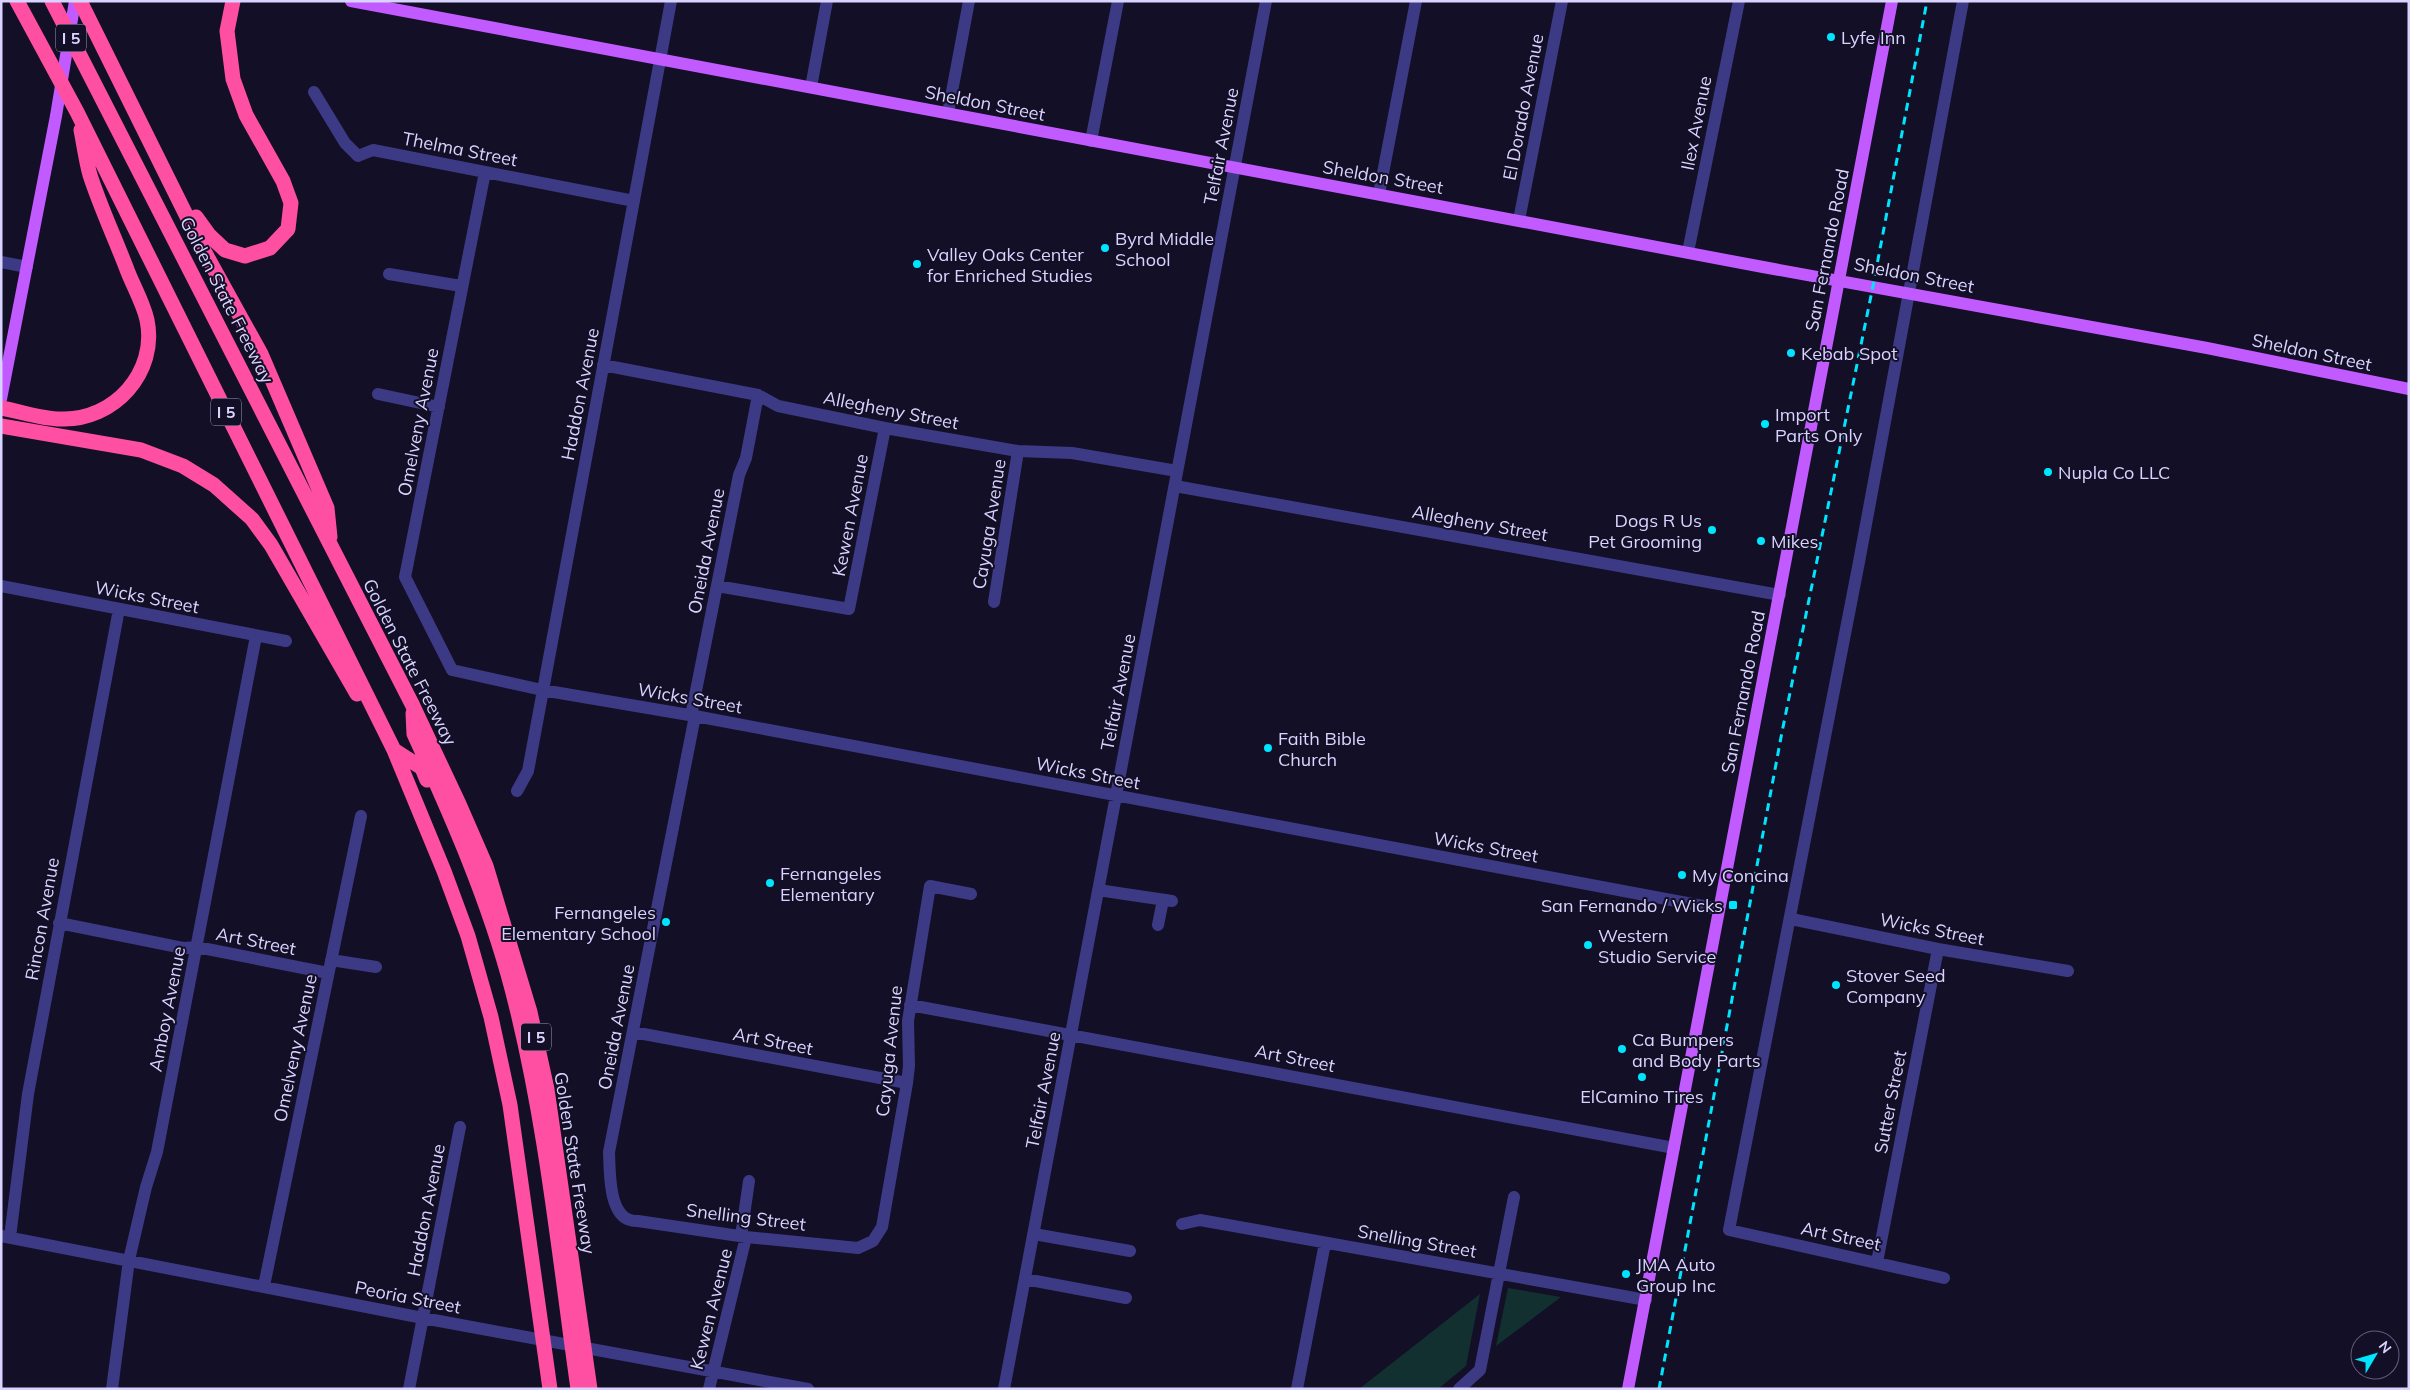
<svg xmlns="http://www.w3.org/2000/svg" width="2410" height="1390" font-family="Mulish,sans-serif">
	<style>
		.green { fill: #12302f }
		.lines { fill: none; stroke-linecap: round; stroke-linejoin: round }
		.minor { stroke: #3d3a85; stroke-width: 12 }
		.major { stroke: #c25bff; stroke-width: 12 }
		.highway { stroke: #ff4fa3; stroke-width: 15 }
		.rail { stroke: #00e5ff; stroke-width: 3; stroke-dasharray: 8 6; stroke-linecap: butt }
		.poi-dot { fill: #00e5ff; stroke: #130f26; stroke-width: 2 }
		.labels { text-anchor: middle; dominant-baseline: central; stroke-width: 4; stroke-linejoin: round; paint-order: stroke }
		.shield { fill: #130f26; stroke: #9e99be; stroke-width: 1 }
		.shield-label { font-size: 16px; font-weight: bold; fill: #d9d4ff }
		.poi-label { font-size: 18px; fill: #d9d4ff; stroke: #130f26; text-anchor: start }
		.street-label { font-size: 18px; fill: #d9d4ff; stroke: #130f26 }
	</style>
	<rect width="100%" height="100%" fill="#130f26"/>
	<path class="green" d="M1508 1288 1561 1297 1496 1346Z
		M1480 1294 1466 1366 1438 1389H1359Z"/>
	<g class="lines">
		<path class="minor" d="M811 87 827 1
			M314 92 345 143 358 156 373 150 634 201
			M948 113 969 1
			M1091 141 1118 1
			M485 172 405 577 452 670 542 690 695 716 1719 909
			M1379 194 1416 1
			M1519 220 1562 1
			M1688 252 1739 1
			M1 262 27 267
			M389 274 461 286
			M603 365 758 395 778 406 885 428 1018 451 1072 453 1177 471
			M378 394 439 407
			M1175 486 1780 595
			M1 586 286 641
			M717 586 849 609 885 428
			M994 602 1018 451
			M691 716 739 475 746 458 758 395
			M695 716 609 1152C610 1173 608 1223 638 1221L746 1237 858 1248 873 1241 882 1227 907 1083 909 1066 908 1021 930 886 971 894
			M517 791 528 771 671 1
			M1098 890 1172 901
			M1791 919 1938 949 2068 971
			M59 923 183 948 197 947 328 973
			M1158 925 1163 900
			M331 960 376 967
			M910 1005 1674 1148
			M633 1032 907 1083
			M1182 1224 1200 1220 1646 1300
			M1034 1234 1130 1251
			M1 1236 423 1318 808 1389
			M741 1236 749 1181
			M10 1237 28 1094 119 609
			M1877 1262 1938 949
			M1944 1278 1729 1230 1859 562 1963 1
			M1025 1279 1126 1298
			M264 1286 361 816
			M112 1389 129 1260 146 1187 157 1152 256 636
			M409 1389 460 1127
			M709 1389 746 1237
			M1004 1389 1266 1
			M1297 1389 1325 1243
			M1459 1389 1480 1370 1514 1197"/>
		<path class="major" d="M351 1 1763 267 2207 348 2409 389
			M1 399 56 116 75 1
			M1628 1389 1892 1"/>
		<path class="highway" d="M17 1 77 112 394 750 444 871 468 936 491 1017 510 1105 550 1389
			M52 1 412 704 459 804 486 866 530 1012 547 1089 590 1389
			M80 1 204 251 261 354 327 508 330 537
			M196 217 209 235 225 250 245 256 270 248 288 229 291 203 283 181 246 115 233 79 227 31 233 1
			M1 408C20 411 41 419 61 419 114 421 158 372 147 320 143 302 132 284 126 267 114 236 100 206 90 175 86 161 84 145 81 130
			M1 426 141 450 183 466 214 485 252 519 271 545 357 694
			M413 713 414 734C452 817 489 901 512 989 546 1119 559 1255 578 1389
			M394 750 422 768 427 780"/>
		<path class="rail" d="M1659 1389 1782 732 1873 286 1927 1"/>
	</g>
	<g class="poi-dot">
		<circle cx="1831" cy="37" r="5"/>
		<circle cx="1105" cy="248" r="5"/>
		<circle cx="917" cy="264" r="5"/>
		<circle cx="1791" cy="353" r="5"/>
		<circle cx="1765" cy="424" r="5"/>
		<circle cx="2048" cy="472" r="5"/>
		<circle cx="1712" cy="530" r="5"/>
		<circle cx="1761" cy="541" r="5"/>
		<circle cx="1268" cy="748" r="5"/>
		<circle cx="1682" cy="875" r="5"/>
		<circle cx="770" cy="883" r="5"/>
		<rect x="1728" y="900" width="10" height="10" rx="2.5"/>
		<circle cx="666" cy="922" r="5"/>
		<circle cx="1588" cy="945" r="5"/>
		<circle cx="1836" cy="985" r="5"/>
		<circle cx="1622" cy="1049" r="5"/>
		<circle cx="1642" cy="1077" r="5"/>
		<circle cx="1626" cy="1274" r="5"/>
	</g>
	<g class="labels">
		<g class="shield">
			<rect x="56" y="24.5" width="30" height="27" rx="4"/>
			<rect x="211" y="398.5" width="30" height="27" rx="4"/>
			<rect x="521" y="1023.5" width="30" height="27" rx="4"/>
		</g>
		<g class="shield-label">
			<text x="71" y="38">I 5</text>
			<text x="226" y="412">I 5</text>
			<text x="536" y="1037">I 5</text>
		</g>
		<g class="poi-label">
			<text x="1841" y="37">Lyfe Inn</text>
			<text x="1115" y="238">Byrd Middle<tspan x="1115" dy="21">School</tspan></text>
			<text x="927" y="254">Valley Oaks Center<tspan x="927" dy="21">for Enriched Studies</tspan></text>
			<text x="1801" y="353">Kebab Spot</text>
			<text x="1775" y="414">Import<tspan x="1775" dy="21">Parts Only</tspan></text>
			<text x="2058" y="472">Nupla Co LLC</text>
			<text x="1702" y="520" text-anchor="end">Dogs R Us<tspan x="1702" dy="21">Pet Grooming</tspan></text>
			<text x="1771" y="541">Mikes</text>
			<text x="1278" y="738">Faith Bible<tspan x="1278" dy="21">Church</tspan></text>
			<text x="780" y="873">Fernangeles<tspan x="780" dy="21">Elementary</tspan></text>
			<text x="1692" y="875">My Concina</text>
			<text x="1723" y="905" text-anchor="end">San Fernando / Wicks</text>
			<text x="656" y="912" text-anchor="end">Fernangeles<tspan x="656" dy="21">Elementary School</tspan></text>
			<text x="1598" y="935">Western<tspan x="1598" dy="21">Studio Service</tspan></text>
			<text x="1846" y="975">Stover Seed<tspan x="1846" dy="21">Company</tspan></text>
			<text x="1632" y="1039">Ca Bumpers<tspan x="1632" dy="21">and Body Parts</tspan></text>
			<text x="1642" y="1096" text-anchor="middle">ElCamino Tires</text>
			<text x="1636" y="1264">JMA Auto<tspan x="1636" dy="21">Group Inc</tspan></text>
		</g>
		<g class="street-label">
			<text transform="translate(985 103) rotate(11)">Sheldon Street</text>
			<text transform="translate(1523 107) rotate(-79)">El Dorado Avenue</text>
			<text transform="translate(1696 123) rotate(-79)">Ilex Avenue</text>
			<text transform="translate(1221 146) rotate(-79)">Telfair Avenue</text>
			<text transform="translate(460 149) rotate(11)">Thelma Street</text>
			<text transform="translate(1383 177) rotate(10)">Sheldon Street</text>
			<text transform="translate(1827 250) rotate(-79)">San Fernando Road</text>
			<text transform="translate(1914 275) rotate(11)">Sheldon Street</text>
			<text transform="translate(227 300) rotate(63)">Golden State Freeway</text>
			<text transform="translate(2312 352) rotate(12)">Sheldon Street</text>
			<text transform="translate(580 394) rotate(-79)">Haddon Avenue</text>
			<text transform="translate(891 410) rotate(11)">Allegheny Street</text>
			<text transform="translate(418 422) rotate(-79)">Omelveny Avenue</text>
			<text transform="translate(850 515) rotate(-79)">Kewen Avenue</text>
			<text transform="translate(1480 523) rotate(10)">Allegheny Street</text>
			<text transform="translate(989 524) rotate(-81)">Cayuga Avenue</text>
			<text transform="translate(706 551) rotate(-79)">Oneida Avenue</text>
			<text transform="translate(147 597) rotate(11)">Wicks Street</text>
			<text transform="translate(410 662) rotate(63)">Golden State Freeway</text>
			<text transform="translate(1118 692) rotate(-79)">Telfair Avenue</text>
			<text transform="translate(1743 692) rotate(-79)">San Fernando Road</text>
			<text transform="translate(690 698) rotate(10)">Wicks Street</text>
			<text transform="translate(1088 773) rotate(11)">Wicks Street</text>
			<text transform="translate(1486 847) rotate(10)">Wicks Street</text>
			<text transform="translate(42 919) rotate(-80)">Rincon Avenue</text>
			<text transform="translate(1932 929) rotate(11)">Wicks Street</text>
			<text transform="translate(256 941) rotate(11)">Art Street</text>
			<text transform="translate(167 1009) rotate(-79)">Amboy Avenue</text>
			<text transform="translate(616 1027) rotate(-79)">Oneida Avenue</text>
			<text transform="translate(773 1041) rotate(11)">Art Street</text>
			<text transform="translate(295 1048) rotate(-78)">Omelveny Avenue</text>
			<text transform="translate(889 1051) rotate(-84)">Cayuga Avenue</text>
			<text transform="translate(1295 1058) rotate(11)">Art Street</text>
			<text transform="translate(1043 1090) rotate(-79)">Telfair Avenue</text>
			<text transform="translate(1890 1102) rotate(-79)">Sutter Street</text>
			<text transform="translate(575 1163) rotate(81)">Golden State Freeway</text>
			<text transform="translate(426 1210) rotate(-79)">Haddon Avenue</text>
			<text transform="translate(746 1217) rotate(7)">Snelling Street</text>
			<text transform="translate(1841 1236) rotate(12)">Art Street</text>
			<text transform="translate(1417 1241) rotate(10)">Snelling Street</text>
			<text transform="translate(408 1297) rotate(11)">Peoria Street</text>
			<text transform="translate(711 1309) rotate(-76)">Kewen Avenue</text>
		</g>
	</g>
	<rect width="2410" height="1390" fill="none" stroke="#d9d4ff" stroke-width="5"/>
	<g transform="translate(2375 1355) rotate(52)"><circle r="24" fill="#130f26" stroke="#625e7d"/>
	<path d="M0-4L9 19L0 12L-9 19Z" fill="#00e5ff"/>
	<text y="-8" font-size="14" font-weight="bold" text-anchor="middle" fill="#d9d4ff">N</text>
	</g>
</svg>
